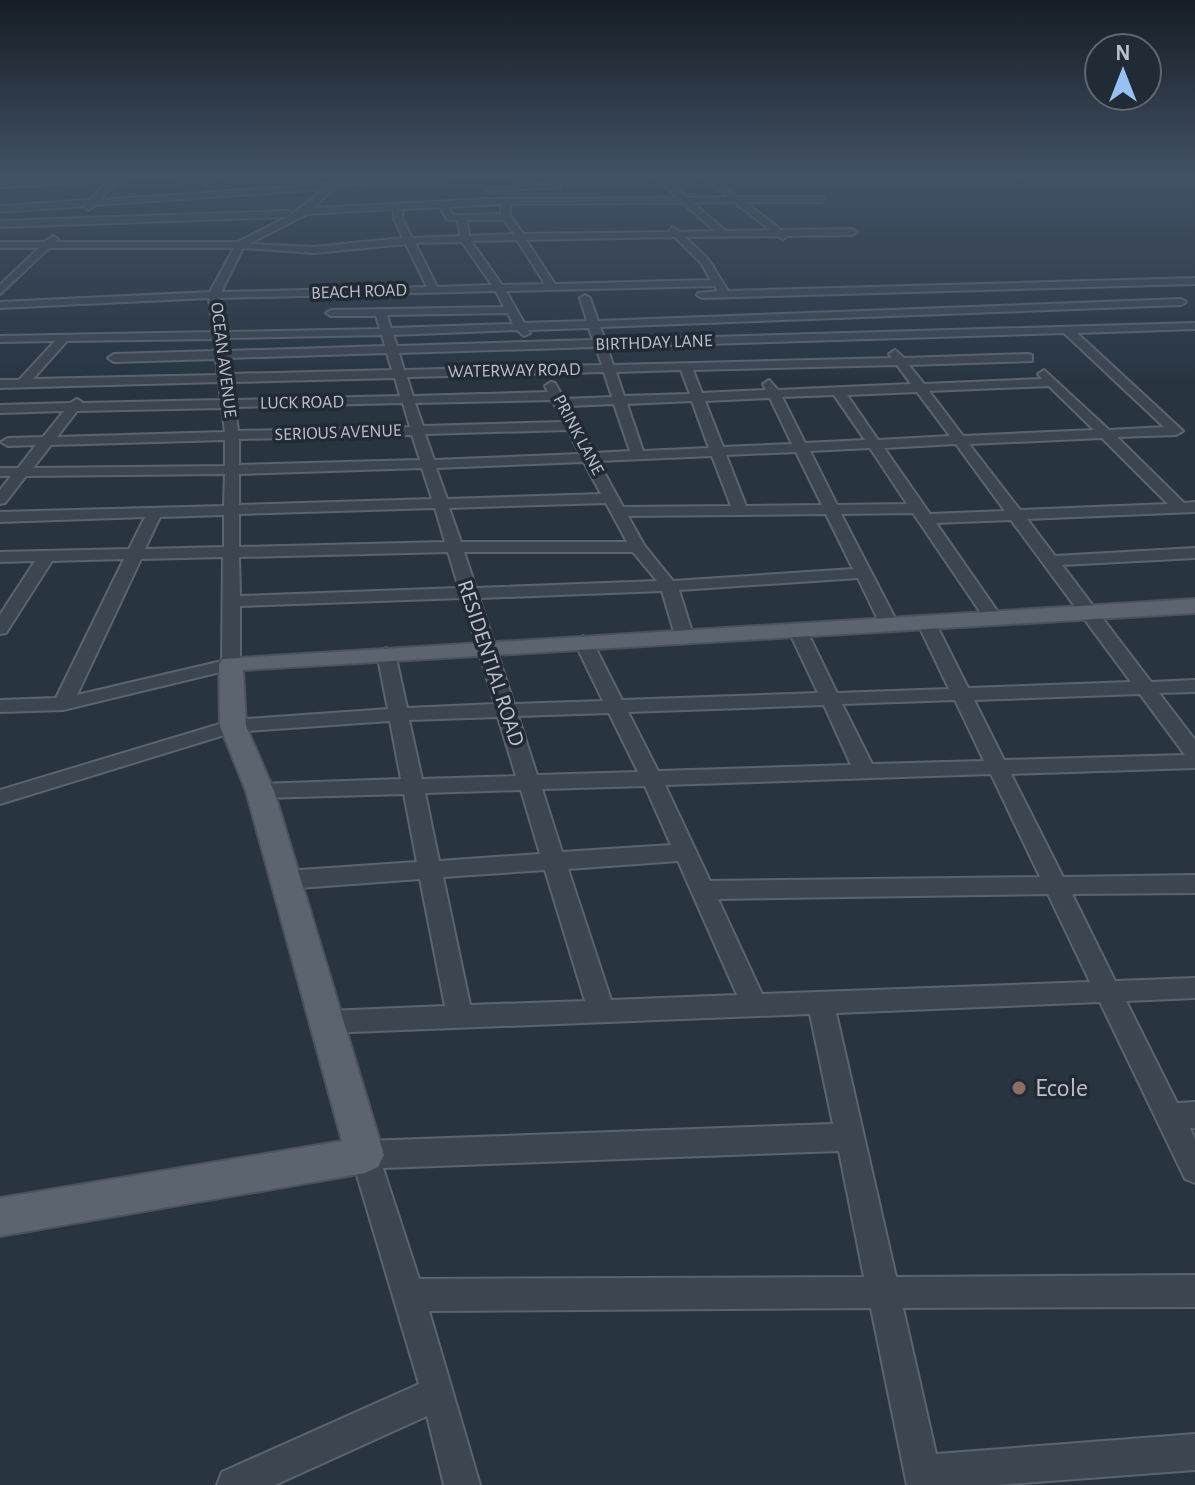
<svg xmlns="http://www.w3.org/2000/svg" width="1195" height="1485" font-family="'Alegreya Sans',sans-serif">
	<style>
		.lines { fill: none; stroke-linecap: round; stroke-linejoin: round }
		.minor-casing { stroke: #5a646e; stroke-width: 4 }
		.major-casing { stroke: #49525d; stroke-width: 4 }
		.minor { fill: #3c4651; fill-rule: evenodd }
		.major { fill: #5b6570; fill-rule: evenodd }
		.education-dot { fill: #8d6e63; stroke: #212b36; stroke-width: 3 }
		.labels { text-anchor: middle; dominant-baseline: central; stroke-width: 7; stroke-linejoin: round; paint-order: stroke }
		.far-street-label { font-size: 18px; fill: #b9c1cb; stroke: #212b36 }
		.street-label { font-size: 22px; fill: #b9c1cb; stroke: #212b36 }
		.near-poi-label { font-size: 26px; fill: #b9c1cb; stroke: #212b36; text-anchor: start }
	</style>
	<rect width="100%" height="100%" fill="#283541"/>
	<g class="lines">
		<defs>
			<path id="minor" d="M113 175H169L117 180 100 200 330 184 339 175H348L343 180 512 176 337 185 313 208 489 199 678 198 653 175H662L688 198 728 197 700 175H709L738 197H825L822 202H745L781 230 852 229 857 232 852 235 787 236 783 239 777 236 685 237 708 259 728 291 1195 278V284L702 298 697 295 698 293 718 291 715 286 506 291 524 323 587 321 580 298 585 295 590 298 598 321 1181 299 1186 302 1181 305 600 327 605 340 1195 323V329L1077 333 1183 431 1176 435 1117 437 1184 503 1195 502V512L1027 519 1055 556 1195 548V558L1062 565 1151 682 1195 680V692L1159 693 1195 740V768L1011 774 1063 877 1195 875V893L1072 894 1115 981 1195 978V998L1126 1001 1177 1103 1195 1102V1128H1190L1195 1139V1183L1185 1179 1100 1002 836 1013 896 1277 1195 1275V1307L903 1308 936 1454 1195 1434V1470L996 1485H907L871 1308 429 1311 480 1485H444L427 1416 275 1485H217L222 1472 419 1384 351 1155 355 1145 365 1141 833 1124 810 1014 327 1033 318 1030 314 1022 318 1014 327 1011 445 1006 420 879 285 889 277 886 274 880 277 874 285 871 417 862 404 794 260 798 249 791 260 784 401 779 390 721 234 732 0 804V790L233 720 388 709 377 653 386 648 395 653 407 708 495 704 462 598 240 606V664L237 668 63 710 0 712V700L56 698 124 559 52 561 6 633 0 634V615L35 561 0 562V552L129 549 145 517 0 522V512L224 506 225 474 26 476 5 503 0 504V490L11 476H0V468H18L36 445 8 446 1 442 8 438 43 437 64 411 0 413V405L70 403 77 399 83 403 221 400 219 382 0 388V380H19L55 341 0 342V336L213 332 209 298 0 308V302L210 292 234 248H49L0 294V285L39 248H0V242H44L53 236 58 239 55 242H238L287 217 0 227V221L288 211 292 214 324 189 95 205 88 210 85 206 0 212V206L90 200 108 181 0 187V183ZM734 202 770 230 726 231 693 203ZM683 203 715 231 679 232 672 227 669 232 523 234 509 214 511 204ZM502 204 501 214 453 215 449 207ZM440 207 447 220H458L460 236 412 238 402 219 403 209ZM394 209V219L403 238 314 247 249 244 307 214ZM467 220H504L514 234 469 236ZM675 237 701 263 711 280 555 284 526 240ZM517 240 545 284 502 285 471 241ZM462 242 492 285 437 287 415 243ZM406 244 427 287 221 292 243 248 314 253ZM496 291 504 307 331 310 326 313 331 316H376L380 329 224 332 220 298ZM508 313 513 324 391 328 387 315ZM589 328 593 340 397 346 393 335 517 330 524 336 530 333 528 330ZM1064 333 1164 427 1109 430 1044 370 1038 374 1042 379 924 384 909 365 1032 361V355L1028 354 904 358 895 350 889 354 892 358 613 365 607 347ZM382 335 385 346 227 351 225 338ZM214 339 215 351 114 354 108 358 114 362 216 359 218 375 33 379 67 341ZM596 347 602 365 404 370 399 353ZM387 353 392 370 230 374 228 358ZM897 365 911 384 778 390 769 380 763 384 766 390 702 393 693 370ZM681 370 690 394 624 396 616 372ZM604 372 612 397 564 399 555 383 551 382 545 386 548 392 413 396 407 377ZM395 378 400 396 234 400 231 382ZM1049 386 1094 430 963 436 929 391ZM917 392 950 436 878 440 847 395ZM834 395 865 440 805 443 782 397ZM770 398 792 444 723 447 705 401ZM552 400 564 422 423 426 415 403ZM692 401 709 448 643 451 627 404ZM403 403 410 427 238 431 235 407ZM614 404 630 451 594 453 568 406ZM222 408 225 432 57 437 77 411ZM568 430 580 454 434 460 425 434ZM412 435 420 460 239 465V439ZM1102 438 1168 504 1020 510 969 444ZM225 440V466L33 468 51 445ZM956 444 1005 511 930 514 884 448ZM870 448 907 504 837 505 810 451ZM796 452 822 505 746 506 726 455ZM712 456 731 506 623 507 598 461ZM584 462 601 494 447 499 436 468ZM422 468 432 499 239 505V474ZM606 503 627 542H461L449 508ZM435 508 445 542 239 547V514ZM913 513 987 622 993 623 1002 618 936 523 1011 520 1131 682 968 688 935 622 926 617 917 622 949 689 837 693 806 629 797 624 788 629 818 693 622 700 592 641 583 636 574 641 603 701 514 704 479 598 662 591 675 635 684 640 693 635 679 590 858 578 880 624 889 629 898 624 841 514ZM826 514 853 569 673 581 644 545 628 516ZM224 515V547L145 549 160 517ZM448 552 459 588 240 596 239 557ZM464 552H633L657 581 476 588ZM223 557 222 661 77 695 141 559ZM1140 694 1185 755 1004 760 974 700ZM955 700 984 761 872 764 842 704ZM824 705 851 765 658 771 628 712ZM609 713 638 772 537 775 518 716ZM498 717 516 776 422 779 409 720ZM991 774 1040 877 710 881 665 785ZM645 786 671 845 562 852 542 789ZM521 790 540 854 439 861 425 793ZM678 861 737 995 611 1000 568 869ZM545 870 585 1001 470 1005 443 877ZM1048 894 1090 982 762 994 718 899ZM839 1151 864 1277 419 1279 383 1168Z
				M208 175H216L207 186 203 184Z
				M558 183 561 187 489 191 485 189Z"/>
			<path id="major" d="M1195 599V613L243 670 246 726 274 791 384 1155 378 1167 365 1173 0 1236V1198L342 1141 246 791 220 726 219 664 223 659Z"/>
		</defs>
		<use href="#minor" class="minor-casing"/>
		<use href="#major" class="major-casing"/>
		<use href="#minor" class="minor"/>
		<use href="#major" class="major"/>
	</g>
	<linearGradient id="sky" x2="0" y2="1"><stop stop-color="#161d24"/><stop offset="0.46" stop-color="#425165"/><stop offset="1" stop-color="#425165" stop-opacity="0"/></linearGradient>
	<rect width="1195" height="383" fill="url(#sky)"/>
	<circle class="education-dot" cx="1019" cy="1088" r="8"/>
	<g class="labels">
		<g class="far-street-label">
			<text transform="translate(359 292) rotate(-2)">BEACH ROAD</text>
			<text transform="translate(654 343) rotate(-2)">BIRTHDAY LANE</text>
			<text transform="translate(223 360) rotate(83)">OCEAN AVENUE</text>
			<text transform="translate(514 371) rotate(-1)">WATERWAY ROAD</text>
			<text transform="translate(302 403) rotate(-1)">LUCK ROAD</text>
			<text transform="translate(338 433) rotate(-2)">SERIOUS AVENUE</text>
			<text transform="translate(578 435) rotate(62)">PRINK LANE</text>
		</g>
		<g class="street-label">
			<text transform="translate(491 663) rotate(72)">RESIDENTIAL ROAD</text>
		</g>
		<g class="near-poi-label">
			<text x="1035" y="1088">Ecole</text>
		</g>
	</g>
	<g transform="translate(1123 72)"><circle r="38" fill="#212b36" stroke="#5e6772" stroke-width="2"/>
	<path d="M0-6L14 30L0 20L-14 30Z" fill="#97c1f2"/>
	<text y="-12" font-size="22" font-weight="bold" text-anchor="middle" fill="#b9c1cb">N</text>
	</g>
</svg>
